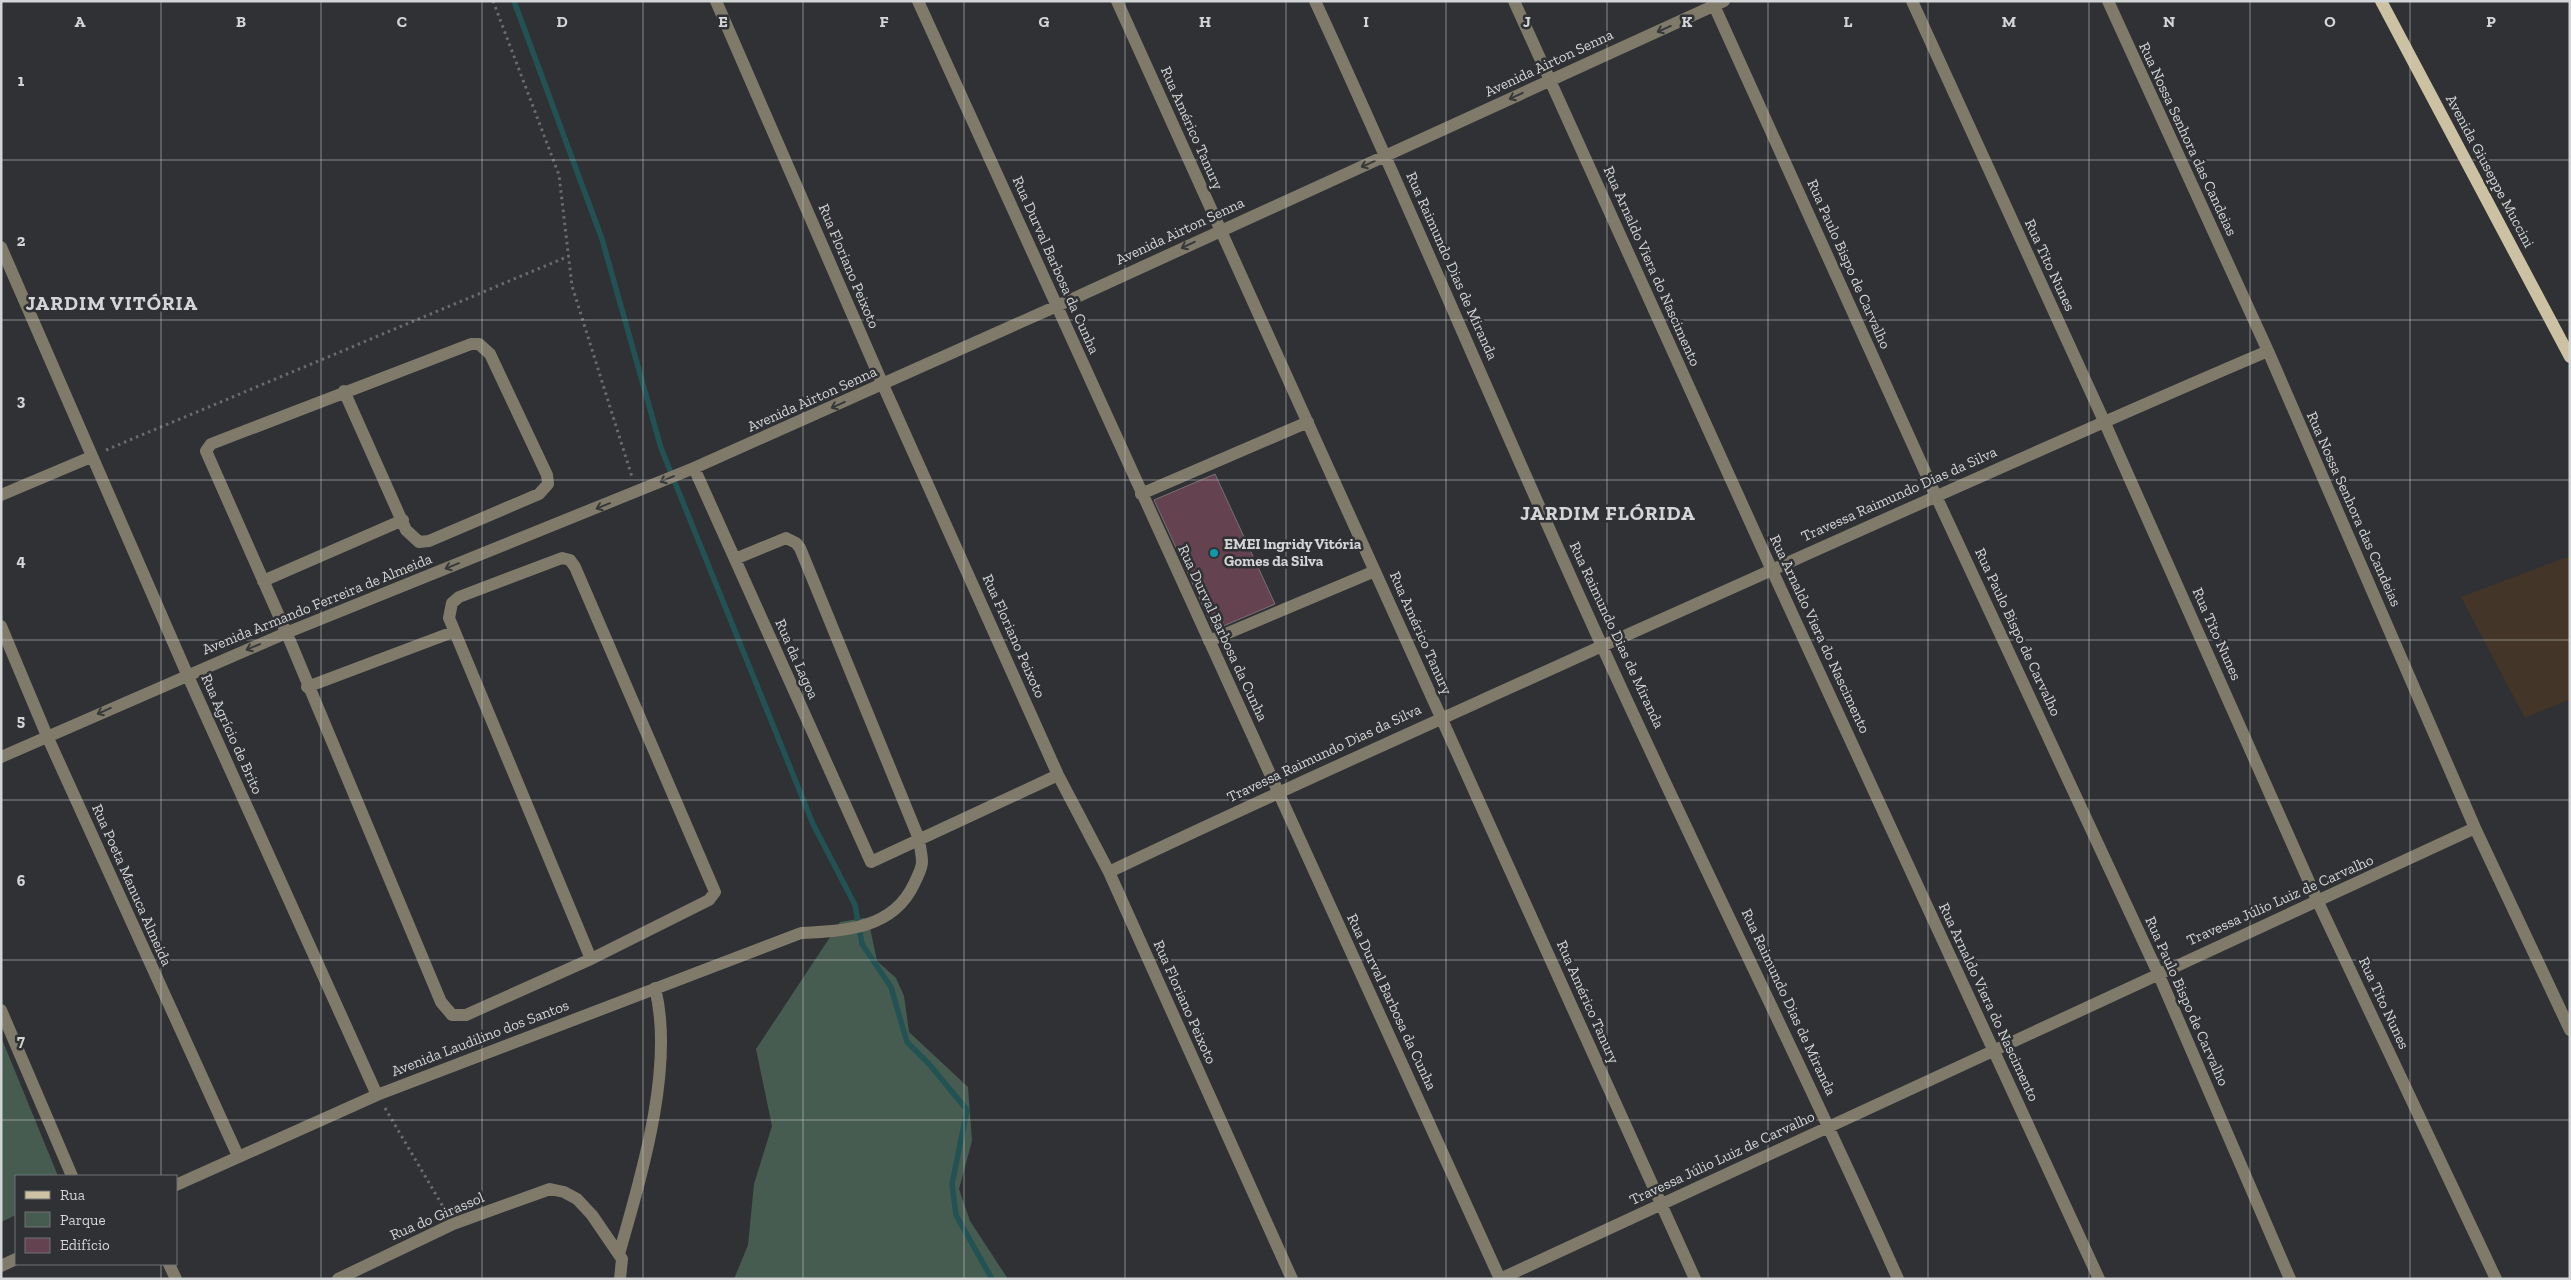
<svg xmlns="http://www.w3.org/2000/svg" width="2571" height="1280" font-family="'Zilla Slab',serif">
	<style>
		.industrial { fill: #433628 }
		.green { fill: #475c50 }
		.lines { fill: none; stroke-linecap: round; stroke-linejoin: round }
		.stream { stroke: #225253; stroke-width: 5.5 }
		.building { fill: #65424f; stroke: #777274 }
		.path { stroke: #696b6d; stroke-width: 3; stroke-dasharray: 2.5 4; stroke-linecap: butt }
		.minor { stroke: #7f7a6a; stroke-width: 12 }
		.major { stroke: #ccc2a3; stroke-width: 12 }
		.oneway { stroke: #373839 }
		.grid { fill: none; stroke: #d3d5d6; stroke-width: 1; stroke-opacity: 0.55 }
		.culture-dot { fill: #0f9aa8; stroke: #2f3134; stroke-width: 2 }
		.labels { text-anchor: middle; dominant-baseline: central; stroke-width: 5; stroke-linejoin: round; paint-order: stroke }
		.street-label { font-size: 15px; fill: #d3d5d6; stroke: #2f3134 }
		.poi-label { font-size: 15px; font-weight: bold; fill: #d3d5d6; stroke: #2f3134; text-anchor: start }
		.district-label { font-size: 20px; font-weight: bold; letter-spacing: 1px; fill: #d3d5d6; stroke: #2f3134 }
		.grid-label { font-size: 16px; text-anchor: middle; font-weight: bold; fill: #d3d5d6; stroke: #2f3134; stroke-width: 5; stroke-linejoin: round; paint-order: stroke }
	</style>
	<rect width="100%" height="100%" fill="#2f3134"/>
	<path class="industrial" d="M2570 556V699L2525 718 2461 597Z"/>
	<path class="green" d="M864 918 869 923 877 961 896 978 904 996 909 1032 968 1087 972 1141 959 1189 970 1221 1008 1279H734L748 1245 754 1184 772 1126 756 1049 840 922Z
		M1 1037 58 1176H16V1215L1 1222Z"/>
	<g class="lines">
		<path class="stream" d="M514 1 602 239 661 448 813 824 855 905 862 944 891 987 907 1042 930 1065 967 1110 952 1184 956 1215 992 1279"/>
	</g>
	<path class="building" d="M1215 474 1275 604 1214 630 1154 500Z"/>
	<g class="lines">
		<path class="path" d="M493 1 559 175 572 286 632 477
			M106 450 569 256
			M385 1108 445 1210"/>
		<path class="minor" d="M716 1 883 385 1058 775 1109 872 1292 1279
			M918 1 1500 1279
			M1117 1 1695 1279
			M1315 1C1414 215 1504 432 1602 646 1698 858 1803 1066 1898 1279
			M1514 1 1771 568 2099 1279
			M1712 1 1936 496 2158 973 2290 1279
			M1912 1 2104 421 2318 902 2496 1279
			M2108 1 2268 351 2475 828 2570 1030
			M1 247 187 674 377 1095
			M344 391 406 530 419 542 429 541 539 494 548 484 547 475 490 354 479 344H471L211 444 206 451 290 641 441 1002 452 1015H466L591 959 709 900 715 892 575 567 570 560 562 558 459 597 452 603 449 618 591 959
			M694 468 871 862 1058 775
			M1141 494 1308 422
			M1 495 91 457
			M263 581 403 520
			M1 626 47 736 238 1156
			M1209 641 1375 571
			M307 687 453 632
			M1 757 286 633 694 468 1057 306 1724 1
			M1109 872C1272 794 1437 721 1602 646 1824 547 2045 446 2268 351
			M1 1010 72 1176
			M176 1185 377 1095 801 933C845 931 893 929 914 884 917 877 922 869 922 862 922 855 920 847 919 839L800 548 796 543 786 538 735 559
			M619 1254C641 1177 675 1067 655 988
			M169 1264 176 1279
			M1 1266 16 1259
			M338 1279 453 1224 550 1189 564 1192 577 1199 592 1215 622 1259 620 1279
			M1500 1279 2475 828"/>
		<path class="major" d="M2381 1 2570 357"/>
	</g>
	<defs><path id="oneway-shaft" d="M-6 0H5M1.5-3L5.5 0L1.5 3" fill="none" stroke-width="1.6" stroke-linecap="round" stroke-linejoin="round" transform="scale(1.25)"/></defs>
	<g class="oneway">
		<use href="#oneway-shaft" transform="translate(1664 29) rotate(156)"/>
		<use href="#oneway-shaft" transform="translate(1516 96) rotate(155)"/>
		<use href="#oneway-shaft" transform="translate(1368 164) rotate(156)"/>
		<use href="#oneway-shaft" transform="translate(1188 245) rotate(155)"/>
		<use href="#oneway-shaft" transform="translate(838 405) rotate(156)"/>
		<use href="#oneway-shaft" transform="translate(667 479) rotate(157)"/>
		<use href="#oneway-shaft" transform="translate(603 506) rotate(158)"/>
		<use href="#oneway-shaft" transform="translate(452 566) rotate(158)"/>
		<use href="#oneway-shaft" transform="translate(253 647) rotate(157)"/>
		<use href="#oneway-shaft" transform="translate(104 711) rotate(156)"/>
	</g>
	<path class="grid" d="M161 1V1176M321 1V1279M482 1V1279M643 1V1279M803 1V1279M964 1V1279M1125 1V1279M1286 1V1279M1446 1V1279M1607 1V1279M1768 1V1279M1928 1V1279M2089 1V1279M2250 1V1279M2410 1V1279M1 160H2570M1 320H2570M1 480H2570M1 640H2570M1 800H2570M1 960H2570M1 1120H2570M161 1264V1279"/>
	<circle class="culture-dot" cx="1214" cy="553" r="5"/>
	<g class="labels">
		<g class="street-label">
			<text transform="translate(1549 63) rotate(-25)">Avenida Airton Senna</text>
			<text transform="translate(1192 128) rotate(66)">Rua Américo Tanury</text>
			<text transform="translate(2188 139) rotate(65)">Rua Nossa Senhora das Candeias</text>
			<text transform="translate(2490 171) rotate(62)">Avenida Giuseppe Muccini</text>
			<text transform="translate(1180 231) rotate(-25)">Avenida Airton Senna</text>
			<text transform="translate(1849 264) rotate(66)">Rua Paulo Bispo de Carvalho</text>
			<text transform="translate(1056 265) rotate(66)">Rua Durval Barbosa da Cunha</text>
			<text transform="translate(2050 265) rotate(65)">Rua Tito Nunes</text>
			<text transform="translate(849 266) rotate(67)">Rua Floriano Peixoto</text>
			<text transform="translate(1452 266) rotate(66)">Rua Raimundo Dias de Miranda</text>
			<text transform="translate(1652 266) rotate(66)">Rua Arnaldo Viera do Nascimento</text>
			<text transform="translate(812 399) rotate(-24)">Avenida Airton Senna</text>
			<text transform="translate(1899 494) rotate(-24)">Travessa Raimundo Dias da Silva</text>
			<text transform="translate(2354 509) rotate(66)">Rua Nossa Senhora das Candeias</text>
			<text transform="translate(317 604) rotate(-22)">Avenida Armando Ferreira de Almeida</text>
			<text transform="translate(2018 632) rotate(65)">Rua Paulo Bispo de Carvalho</text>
			<text transform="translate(1223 633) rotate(65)">Rua Durval Barbosa da Cunha</text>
			<text transform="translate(1421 633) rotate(66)">Rua Américo Tanury</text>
			<text transform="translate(1820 634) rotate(65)">Rua Arnaldo Viera do Nascimento</text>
			<text transform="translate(2217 634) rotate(66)">Rua Tito Nunes</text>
			<text transform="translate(1617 635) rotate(65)">Rua Raimundo Dias de Miranda</text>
			<text transform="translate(1014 636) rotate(66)">Rua Floriano Peixoto</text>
			<text transform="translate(797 659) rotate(66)">Rua da Lagoa</text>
			<text transform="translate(232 734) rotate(66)">Rua Agrício de Brito</text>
			<text transform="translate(1324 753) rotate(-25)">Travessa Raimundo Dias da Silva</text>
			<text transform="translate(132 885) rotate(66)">Rua Poeta Manuca Almeida</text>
			<text transform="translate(2280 900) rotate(-24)">Travessa Júlio Luiz de Carvalho</text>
			<text transform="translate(2187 1001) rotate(66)">Rua Paulo Bispo de Carvalho</text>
			<text transform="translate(1185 1002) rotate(66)">Rua Floriano Peixoto</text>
			<text transform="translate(1392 1002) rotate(65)">Rua Durval Barbosa da Cunha</text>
			<text transform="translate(1588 1002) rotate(66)">Rua Américo Tanury</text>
			<text transform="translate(1789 1002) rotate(65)">Rua Raimundo Dias de Miranda</text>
			<text transform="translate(1989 1002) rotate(65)">Rua Arnaldo Viera do Nascimento</text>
			<text transform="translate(2384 1003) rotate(65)">Rua Tito Nunes</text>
			<text transform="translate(480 1038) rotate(-21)">Avenida Laudilino dos Santos</text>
			<text transform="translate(1722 1158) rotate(-25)">Travessa Júlio Luiz de Carvalho</text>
			<text transform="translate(437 1216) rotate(-23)">Rua do Girassol</text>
		</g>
		<g class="poi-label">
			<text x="1224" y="544">EMEI lngridy Vitória<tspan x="1224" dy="17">Gomes da Silva</tspan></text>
		</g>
		<g class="district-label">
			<text x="112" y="303">JARDIM VITÓRIA</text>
			<text x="1608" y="513">JARDIM FLÓRIDA</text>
		</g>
	</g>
	<g class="grid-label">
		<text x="80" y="27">A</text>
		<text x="241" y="27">B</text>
		<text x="402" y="27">C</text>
		<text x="562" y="27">D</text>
		<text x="723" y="27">E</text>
		<text x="884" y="27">F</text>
		<text x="1044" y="27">G</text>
		<text x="1205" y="27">H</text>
		<text x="1366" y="27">I</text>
		<text x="1527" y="27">J</text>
		<text x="1687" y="27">K</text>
		<text x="1848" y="27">L</text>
		<text x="2009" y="27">M</text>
		<text x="2169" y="27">N</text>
		<text x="2330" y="27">O</text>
		<text x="2491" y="27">P</text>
		<text x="21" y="86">1</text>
		<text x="21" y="246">2</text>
		<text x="21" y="406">3</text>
		<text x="21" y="566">4</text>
		<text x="21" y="726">5</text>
		<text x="21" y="886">6</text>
		<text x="21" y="1046">7</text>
	</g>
	<rect width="2571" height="1280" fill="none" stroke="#d3d5d6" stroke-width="5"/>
	<rect x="15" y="1175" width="162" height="90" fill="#2f3134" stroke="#717375"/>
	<rect x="25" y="1191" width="25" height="8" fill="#ccc2a3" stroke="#717375"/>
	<text x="60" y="1200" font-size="15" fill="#d3d5d6">Rua</text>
	<rect x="25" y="1212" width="25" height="15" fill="#475c50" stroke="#717375"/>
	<text x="60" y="1225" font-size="15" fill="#d3d5d6">Parque</text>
	<rect x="25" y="1238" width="25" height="15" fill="#65424f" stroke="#717375"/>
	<text x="60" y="1250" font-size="15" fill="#d3d5d6">Edifício</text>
</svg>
